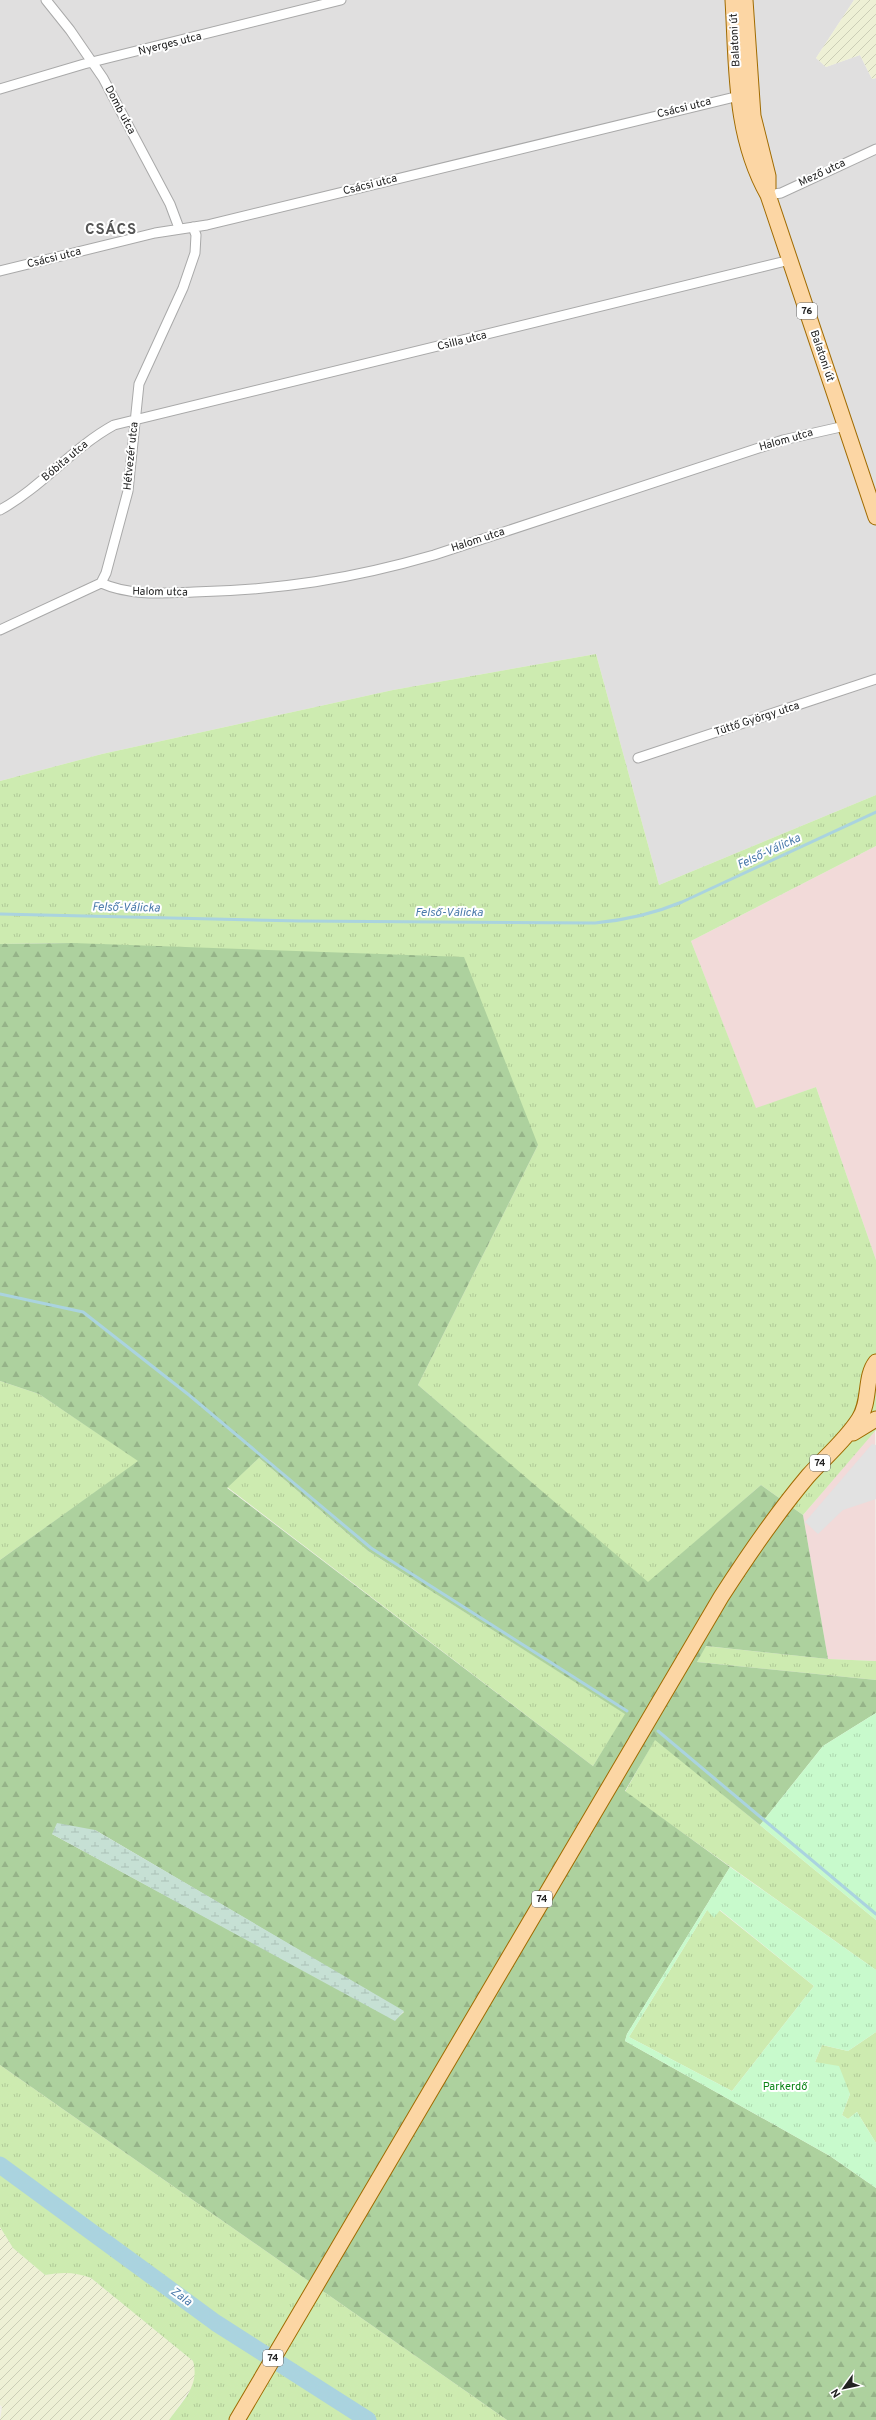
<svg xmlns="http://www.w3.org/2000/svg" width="876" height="2420" font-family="Overpass,sans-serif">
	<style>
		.residential { fill: #e0dfdf }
		.commercial { fill: #f2dad9 }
		.farmland { fill: url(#farmland-furrows) }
		.grass { fill: url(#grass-tufts) }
		.forest { fill: url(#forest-firs); fill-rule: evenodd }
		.wetland { fill: url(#wetland-marsh) }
		.park { fill: url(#park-tufts); fill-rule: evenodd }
		.parking { fill: #e2e2e2 }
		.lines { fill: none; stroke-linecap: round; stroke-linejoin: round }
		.stream { stroke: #aad3df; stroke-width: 3 }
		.river { stroke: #aad3df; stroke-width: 17 }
		.street-casing { stroke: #a9a9a9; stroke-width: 11 }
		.primary-casing { stroke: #a06b00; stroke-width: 17 }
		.street { stroke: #fff; stroke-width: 9 }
		.primary { stroke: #fcd6a4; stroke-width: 15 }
		.labels { text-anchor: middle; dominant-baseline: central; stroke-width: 4; stroke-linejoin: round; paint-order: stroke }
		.shield { fill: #fff; stroke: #646464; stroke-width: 1 }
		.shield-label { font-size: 10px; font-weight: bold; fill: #222 }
		.street-label { font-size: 11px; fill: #222; stroke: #fff }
		.park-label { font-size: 11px; fill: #0c8416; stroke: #fff }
		.water-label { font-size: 12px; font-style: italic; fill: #4a7aab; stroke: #fff }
		.district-label { font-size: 15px; font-weight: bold; letter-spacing: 1px; fill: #555; stroke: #fff }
	</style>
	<defs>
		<pattern id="farmland-furrows" width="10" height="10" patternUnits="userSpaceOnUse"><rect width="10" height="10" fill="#eef0d5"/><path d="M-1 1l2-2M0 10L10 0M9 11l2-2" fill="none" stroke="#ccceb7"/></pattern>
		<pattern id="grass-tufts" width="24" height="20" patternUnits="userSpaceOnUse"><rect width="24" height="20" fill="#cdebb0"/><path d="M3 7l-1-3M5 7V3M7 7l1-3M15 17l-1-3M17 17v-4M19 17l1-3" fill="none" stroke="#b0c997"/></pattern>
		<pattern id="forest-firs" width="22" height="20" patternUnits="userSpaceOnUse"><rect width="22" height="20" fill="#add19e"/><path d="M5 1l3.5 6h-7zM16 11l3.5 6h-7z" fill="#95b388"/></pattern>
		<pattern id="wetland-marsh" width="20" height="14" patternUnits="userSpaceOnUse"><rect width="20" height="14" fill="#c6e0d4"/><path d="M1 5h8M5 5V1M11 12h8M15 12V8" fill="none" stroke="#aac0b6"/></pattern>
		<pattern id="park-tufts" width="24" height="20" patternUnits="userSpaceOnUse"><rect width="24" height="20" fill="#c8facc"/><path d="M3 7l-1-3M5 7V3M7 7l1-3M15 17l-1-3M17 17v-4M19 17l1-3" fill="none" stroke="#acd6af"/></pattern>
	</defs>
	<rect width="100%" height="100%" fill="#f2efe9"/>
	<path class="residential" d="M0 0H854L816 58 826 67 860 55 872 79 876 78V795L659 885 596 654 393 690 102 754 0 781Z"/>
	<path class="commercial" d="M876 846V1260L816 1087 756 1109 691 941Z
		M875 1430 876 1661 828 1659 803 1515Z"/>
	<path class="farmland" d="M854 0H876V78L872 79 860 55 826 67 816 58Z
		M0 2227 13 2248 45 2275 62 2272 77 2273 91 2278 193 2361 196 2373 194 2384 169 2420H0L2 2407 0 2405Z"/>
	<path class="grass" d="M596 654 659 885 876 795V846L691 941 756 1108 816 1087 876 1260V1430L803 1515 761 1485 648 1583 418 1385 538 1145 72 943 0 944V781L102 754 393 690Z
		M0 1381 39 1394 139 1461 0 1560Z
		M259 1458 368 1551 626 1714 593 1766 227 1487Z
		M705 1646 828 1659 876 1661V1680L697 1662Z
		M655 1739 876 1920V1970L625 1792Z
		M707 1910H719L814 1986 732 2091 629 2037Z
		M876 2032V2143L857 2112 848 2119 842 2115 850 2094 815 2062 822 2045 848 2051Z
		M0 2065 507 2420H169C183 2400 200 2386 193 2361L91 2278C75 2272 63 2272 45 2275L13 2248 0 2227Z"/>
	<path class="forest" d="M72 943 464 957 538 1145 418 1385 648 1582 761 1485 803 1515 828 1659 706 1646 697 1662 876 1680V1713L823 1746 760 1825 655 1740 625 1791 730 1867 627 2034 625 2041 830 2156 876 2188V2420H507L0 2065V1560L138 1461 39 1394 0 1381V944ZM259 1458 368 1551 625 1714 593 1766 227 1488ZM95 1830 404 2012 395 2020 52 1834Z"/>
	<path class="wetland" d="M57 1823 95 1830 404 2011 395 2021 52 1834Z"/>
	<path class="park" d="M876 1713V1920L760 1825 823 1746Z
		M730 1867 876 1970V2032L848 2051 822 2045 815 2062 839 2066 850 2094 842 2115 848 2119 857 2112 876 2143V2188L830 2156 625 2041 627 2034ZM707 1910 714 1918 720 1910 814 1986 732 2091 629 2037Z"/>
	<path class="parking" d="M872 1444 876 1445V1499L843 1510 818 1534 805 1522Z"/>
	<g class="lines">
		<path class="stream" d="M0 914 300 921 595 923C627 920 653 914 682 902L876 812
			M0 1294 83 1312 189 1395 371 1548 627 1711
			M658 1731 876 1914"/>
		<path class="river" d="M0 2165 216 2323 368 2420"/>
		<defs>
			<path id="street" d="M46 0 70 30 103 78 170 204 179 228
				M0 89 84 64 341 0
				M768 195 781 193 876 149
				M0 271 155 233 207 225 739 96
				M0 510C42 487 72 448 114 425L790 260
				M101 583C130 596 163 593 194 592 280 590 351 579 434 555L783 440 845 426
				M0 630 101 583 106 573 128 491 139 384 183 288 195 253 196 235 193 227
				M638 758 876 679"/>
			<path id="primary" d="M733 0C737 67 734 135 768 195L876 517
				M745 0 753 116 768 176V188
				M853 1433 876 1419
				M237 2420 721 1597C748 1555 776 1514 808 1476 825 1457 845 1441 859 1419 871 1401 864 1377 876 1362"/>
		</defs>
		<use href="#street" class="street-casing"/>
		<use href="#primary" class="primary-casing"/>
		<use href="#street" class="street"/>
		<use href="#primary" class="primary"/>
	</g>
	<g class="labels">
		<g class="shield">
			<rect x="797" y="303" width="20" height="16" rx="3"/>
			<rect x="810" y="1455" width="20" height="16" rx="3"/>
			<rect x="532" y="1891" width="20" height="16" rx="3"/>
			<rect x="263" y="2350" width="20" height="16" rx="3"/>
		</g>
		<g class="shield-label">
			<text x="807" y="311">76</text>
			<text x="820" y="1463">74</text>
			<text x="542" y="1899">74</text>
			<text x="273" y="2358">74</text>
		</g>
		<g class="street-label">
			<text transform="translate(735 40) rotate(-93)">Balatoni út</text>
			<text transform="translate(170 44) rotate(-14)">Nyerges utca</text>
			<text transform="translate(684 108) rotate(-14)">Csácsi utca</text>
			<text transform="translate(120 110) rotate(62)">Domb utca</text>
			<text transform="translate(822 173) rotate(-25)">Mező utca</text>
			<text transform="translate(370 185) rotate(-14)">Csácsi utca</text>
			<text transform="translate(54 258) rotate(-14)">Csácsi utca</text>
			<text transform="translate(462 341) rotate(-14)">Csilla utca</text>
			<text transform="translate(822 356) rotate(71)">Balatoni út</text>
			<text transform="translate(786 440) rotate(-16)">Halom utca</text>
			<text transform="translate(131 456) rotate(-84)">Hétvezér utca</text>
			<text transform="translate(65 461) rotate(-40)">Bóbita utca</text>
			<text transform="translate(478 540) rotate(-18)">Halom utca</text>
			<text transform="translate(160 592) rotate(1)">Halom utca</text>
			<text transform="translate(757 719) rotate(-18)">Tüttő György utca</text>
		</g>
		<g class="park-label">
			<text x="785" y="2087">Parkerdő</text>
		</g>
		<g class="water-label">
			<text transform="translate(769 852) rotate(-25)">Felső-Válicka</text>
			<text transform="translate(126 908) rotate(1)">Felső-Válicka</text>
			<text x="449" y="913">Felső-Válicka</text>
			<text transform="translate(181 2297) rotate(36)">Zala</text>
		</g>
		<g class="district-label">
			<text x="111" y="230">CSÁCS</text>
		</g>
	</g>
	<g transform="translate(844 2388) rotate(237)" stroke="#ffffff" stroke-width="3" paint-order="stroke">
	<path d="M0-3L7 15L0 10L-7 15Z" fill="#222222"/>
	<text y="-6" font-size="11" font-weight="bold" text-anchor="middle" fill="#222222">N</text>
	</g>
</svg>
